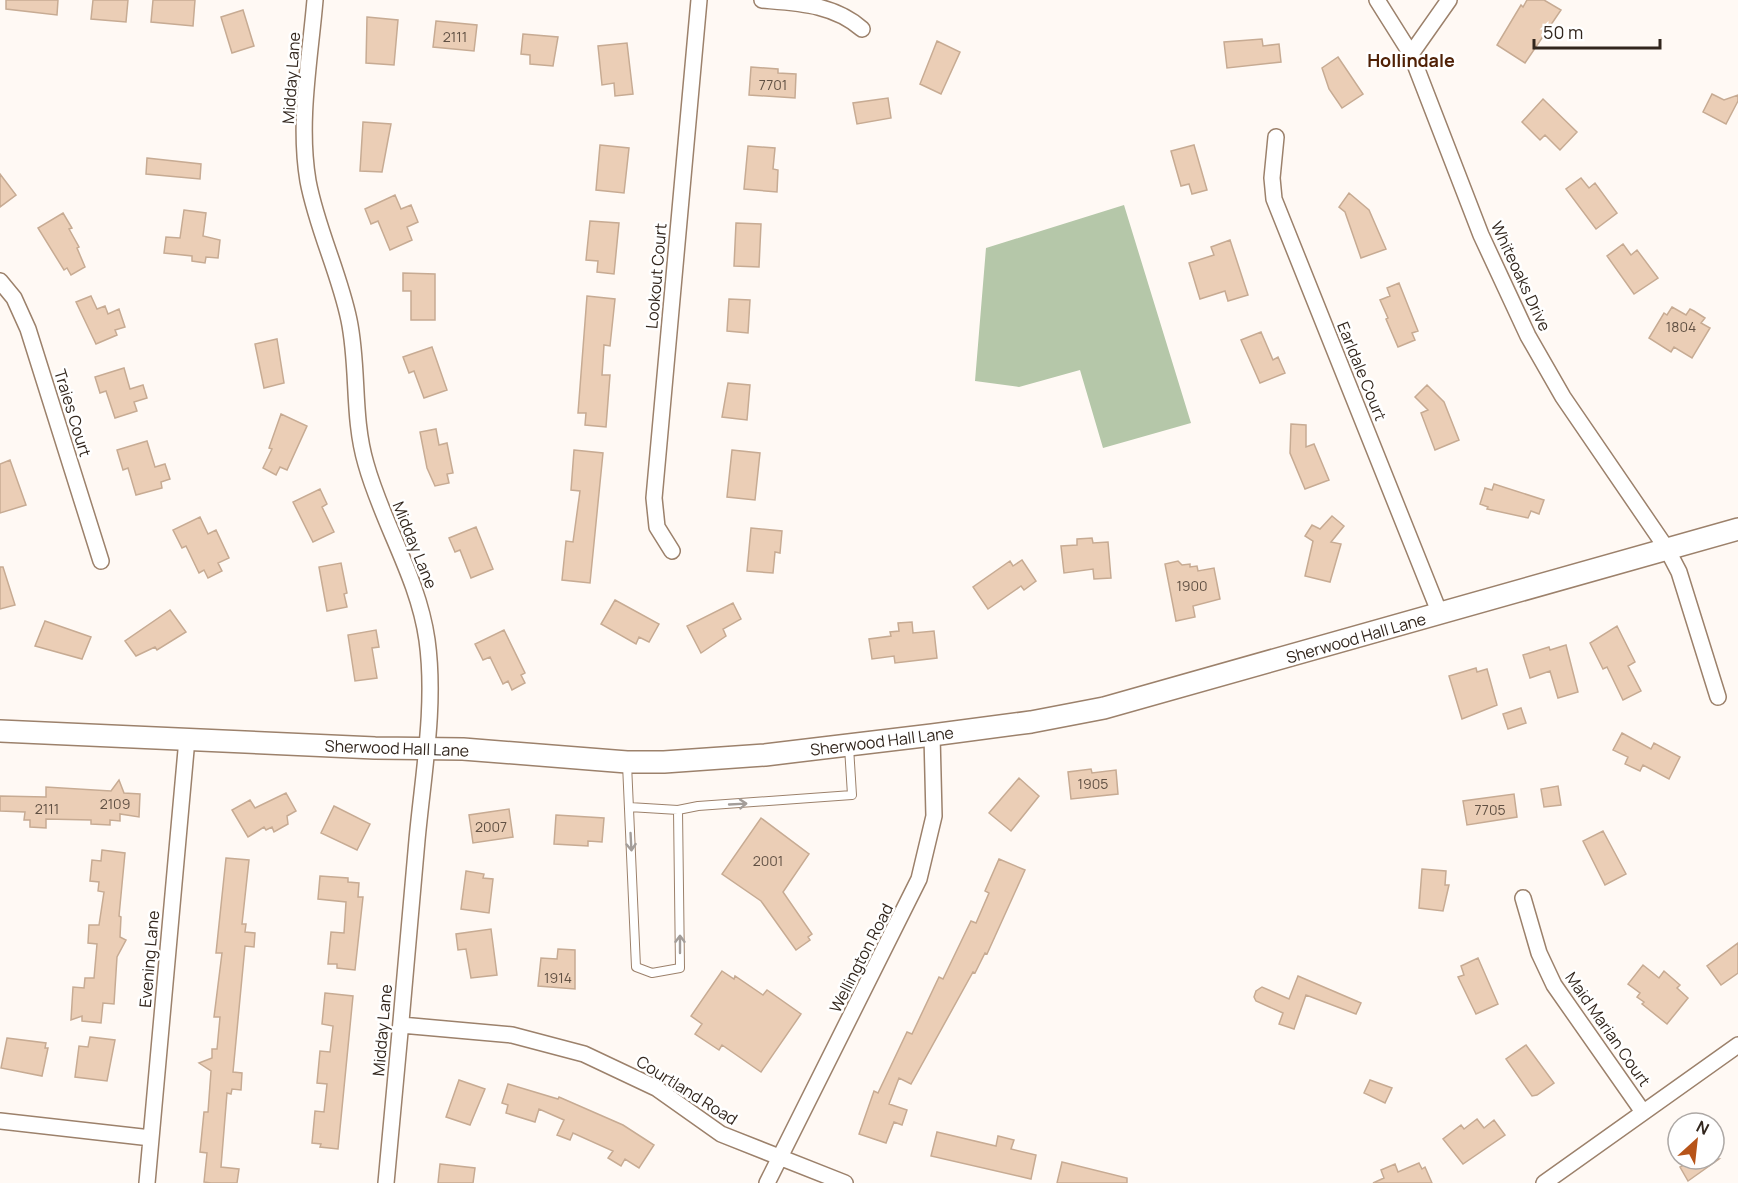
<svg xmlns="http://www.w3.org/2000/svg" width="1738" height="1183" font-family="Manrope,sans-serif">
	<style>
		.forest { fill: #b5c7a9 }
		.building { fill: #ebceb6; stroke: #c7ab93; stroke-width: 1.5 }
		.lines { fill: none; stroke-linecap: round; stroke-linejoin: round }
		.service-casing { stroke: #9c816b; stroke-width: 10 }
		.minor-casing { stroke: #9c816b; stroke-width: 18 }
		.secondary-casing { stroke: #9c816b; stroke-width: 24 }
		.service { stroke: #fff; stroke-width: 8 }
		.minor { stroke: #fff; stroke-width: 15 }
		.secondary { stroke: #fff; stroke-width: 21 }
		.oneway { stroke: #a39d99 }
		.labels { text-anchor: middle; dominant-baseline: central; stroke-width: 5; stroke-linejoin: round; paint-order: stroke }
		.number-label { font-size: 14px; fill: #605043 }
		.street-label { font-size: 16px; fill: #32261d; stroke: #fff }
		.neighbourhood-label { font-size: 18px; font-weight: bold; fill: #502106; stroke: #fff }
	</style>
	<rect width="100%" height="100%" fill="#fff9f4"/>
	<path class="forest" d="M1124 205 1191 423 1103 448 1080 370 1019 387 975 381 986 248Z"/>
	<path class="building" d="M6 0H58L57 15 6 9Z
		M93 0H128L126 22 91 19Z
		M153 0H195L193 26 151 22Z
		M1527 0H1544L1561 10 1525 63 1497 45 1521 5 1523 7Z
		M243 10 254 46 232 53 221 17Z
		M367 17 398 20 394 65 366 63Z
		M436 21 477 25 474 51 433 47Z
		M523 34 558 37 553 66 530 64V55L521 54Z
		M1262 39 1263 46 1279 44 1281 62 1227 68 1224 42Z
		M937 41 960 52 941 94 920 84Z
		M627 43 633 94 615 96 614 83 602 85 598 46Z
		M1338 57 1363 94 1342 108 1329 89 1322 68Z
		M751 67 778 69V73L796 74 795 98 749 95Z
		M1712 94 1724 100 1738 95V101L1726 124 1703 112Z
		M888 98 891 118 857 124 853 103Z
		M1543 99 1577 132 1560 150 1545 135 1540 140 1522 122Z
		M363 122 391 124 382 172 360 171Z
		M600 145 629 148 624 193 596 190Z
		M1194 145 1207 190 1192 194 1189 184 1181 186 1171 151Z
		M748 146 775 148 773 169 778 170 777 192 744 189Z
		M147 158 201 164 200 179 146 174Z
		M0 174 16 195 0 207Z
		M1581 178 1589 188 1595 183 1617 213 1596 229 1566 189Z
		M1349 193 1369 210 1386 249 1361 258 1345 212 1339 207Z
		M395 195 401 209 411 205 418 222 407 227 412 240 390 250 378 221 371 224 365 209Z
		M184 210 206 213 203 236 220 240 218 258 206 257 205 263 192 261V256L164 253 166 237 180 238Z
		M63 213 72 228 69 229 79 247 77 248 85 267 71 275 67 268 64 270 38 228Z
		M590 221 619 223 614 274 597 272 598 261 586 260Z
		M736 223 761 224 759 267 734 266Z
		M1230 240 1248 295 1228 301 1225 291 1200 299 1189 263 1214 255 1211 247Z
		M1623 244 1631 255 1637 250 1658 278 1634 294 1607 256Z
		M403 273 435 274V320H411V291H403Z
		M1399 283 1418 331 1412 333 1415 340 1398 347 1386 319 1388 318 1380 300 1390 296 1387 288Z
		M91 296 97 309 105 306 108 314 119 309 125 327 115 330 117 335 96 344 76 302Z
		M587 296 615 299 610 346 604 345 602 375H610L606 427 585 425 586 413H578Z
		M729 299 750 300 748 333 727 331Z
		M1672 307 1686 315 1690 309 1694 311 1705 318 1701 323 1710 328 1692 358 1674 347 1671 352 1649 338 1664 313 1667 315Z
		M1261 332 1273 360 1278 357 1285 373 1260 383 1241 340Z
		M277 339 284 383 264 388 255 344Z
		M432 347 447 390 424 398 414 371 409 373 403 357Z
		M124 368 130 389 143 385 147 398 134 402 137 411 115 418 106 391 100 393 95 377Z
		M728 383 750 385 747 420 722 417Z
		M1427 385 1444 402 1459 440 1435 450 1421 413 1428 410 1415 397Z
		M281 414 307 426 287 470 280 467 276 475 263 468 272 449 269 448Z
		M1291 424 1306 425V447L1314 444 1329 480 1305 489 1290 453Z
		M436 429 439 445 447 443 453 473 447 474 449 483 435 486 427 468 420 432Z
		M147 441 155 467 165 464 170 479 161 482 162 488 136 495 128 468 123 470 117 450Z
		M574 450 603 453 590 583 562 580 566 541 573 542 580 491 571 490Z
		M732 450 760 453 755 500 727 497Z
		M10 460 26 505 0 513V464Z
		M1494 484 1544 500 1539 514 1531 511 1528 518 1487 509 1488 507 1480 504 1485 488 1492 490Z
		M320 489 327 504 322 507 334 532 313 542 293 502Z
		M1332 516 1344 526 1331 542 1341 544 1330 582 1305 576 1313 541 1305 536 1312 525 1320 529Z
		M200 517 208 534 216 530 229 558 218 563 222 571 208 578 204 570 199 573 186 546 182 548 173 530Z
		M476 527 493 569 471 578 460 550 455 552 449 538Z
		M751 528 782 531 780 553 775 552 773 573 747 571Z
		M1092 538 1093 543 1108 542 1111 578 1094 579 1093 569 1064 573 1061 546 1077 545V539Z
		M1022 560 1036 581 1024 590 1021 586 988 609 973 587 1010 561 1013 566Z
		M1178 561 1182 565 1190 564V567L1197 566 1198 571 1214 568 1220 599 1193 606 1195 617 1176 621 1165 564Z
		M341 563 347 593 344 594 347 607 327 611 319 567Z
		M0 567H3L15 605 0 609Z
		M615 600 659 624 649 642 639 637 636 644 601 624Z
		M733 603 741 619 723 629 726 636 701 653 687 626Z
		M170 610 186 632 157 650 155 647 136 656 125 641Z
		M45 621 91 637 82 659 35 646Z
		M912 622 913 633 934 631 937 658 895 663 894 656 872 659 869 639 891 636 890 632 899 631 898 623Z
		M1617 626 1635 662 1628 666 1641 691 1623 700 1607 667 1603 669 1590 643Z
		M376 630 379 647 372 648 377 678 355 681 348 635Z
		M504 630 525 673 521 675 525 683 512 690 508 681 503 684 490 657 483 660 475 644Z
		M1566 645 1578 692 1558 698 1550 671 1530 678 1523 655 1549 647 1550 650Z
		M1476 668 1477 672 1487 669 1497 705 1462 719 1449 676Z
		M1521 708 1526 723 1508 729 1503 714Z
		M1622 733 1651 749 1654 743 1680 757 1669 779 1643 765 1640 771 1625 764 1628 757 1613 750Z
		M1091 769 1092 773 1116 770 1118 794 1071 799 1068 772Z
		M1019 778 1039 796 1011 831 989 813Z
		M119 780 124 793 140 794 139 817 120 814V821L110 820V825L91 824V820L46 819V828L30 827V820H24L25 812 0 811V796L46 797V787L111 791Z
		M1558 786 1561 805 1544 807 1541 789Z
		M286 793 296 811 287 816 288 824 274 832 272 827 266 830 264 827 248 837 232 810 250 800 255 808Z
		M1514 794 1517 817 1467 825 1463 801Z
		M334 806 370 824 357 850 321 833Z
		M509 809 513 837 473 843 469 815Z
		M556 815 604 818 602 842 588 841V846L554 844Z
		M761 818 809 854 783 892 812 934 808 937 810 940 796 950 761 901 722 874Z
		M1603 831 1626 874 1605 885 1583 841Z
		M102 850 125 853 119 916 121 917 120 937 126 940 117 957 114 1004 103 1003 101 1023 82 1021V1016L71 1020 73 987 84 988 85 978H94L97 944 88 943 89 925H99L104 892 98 891 99 882 90 881 92 860 101 861Z
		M226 858 249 860 242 924H246L245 932 255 933 254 947 245 946 233 1072 242 1073 241 1090 232 1089 231 1094 227 1093 221 1167 239 1169 237 1183H211L204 1182 207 1153 200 1152 204 1112H208L211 1071 199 1063 212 1058V1049H217L220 1017H214L222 953H216Z
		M999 859 1025 870 987 954 985 953 975 973 973 972 911 1084 899 1078 889 1104 907 1110 902 1125 894 1122 886 1143 859 1134 874 1091 878 1093 907 1032 912 1034 939 977 943 979 971 921 976 923 989 893 985 891Z
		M1422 869 1446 871 1445 885H1449L1443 911 1419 908Z
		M466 871 484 874 483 878 493 879 489 913 461 909Z
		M320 876 348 878V882L359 883 358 897H363L355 970 337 968V964H328L331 932 344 933 346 902 318 899Z
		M491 929 497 975 471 978 466 949 458 950 456 934Z
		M1738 943V973L1721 985 1707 966Z
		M558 949 575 950V989L538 986 541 958 557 959Z
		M1478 958 1498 1004 1476 1014 1458 977 1464 975 1461 966Z
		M1643 965 1659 978 1664 971 1680 985 1677 988 1688 998 1667 1024 1642 1004 1644 1002 1637 997 1640 993 1628 984Z
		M722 971 734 979 735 976 763 995 767 990 801 1014 761 1072 722 1045 719 1050 695 1034 702 1024 691 1016Z
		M1298 976 1361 1003 1356 1014 1306 995 1294 1029 1279 1024 1283 1013 1256 1001 1254 997 1256 991 1262 987 1289 999Z
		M325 993 353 996 338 1149 320 1147 321 1144 312 1143 315 1111 324 1112 327 1084 317 1083 320 1051 330 1052 333 1026 322 1024Z
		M90 1037 115 1040 107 1081 75 1077 79 1046 88 1047Z
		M7 1038 46 1043 45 1048H48L42 1076 1 1068Z
		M1526 1045 1554 1083 1537 1095 1532 1096 1506 1059Z
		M459 1080 485 1089 470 1125 446 1117Z
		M1370 1080 1392 1088 1385 1103 1364 1093Z
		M508 1084 558 1099 559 1097 623 1125 654 1145 639 1168 625 1159 621 1166 608 1158 613 1151 573 1133 570 1140 557 1135 564 1120 539 1109 535 1122 506 1113 508 1105 502 1103Z
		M1477 1119 1484 1128 1494 1120 1505 1135 1463 1164 1443 1139 1461 1125 1464 1129Z
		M937 1132 996 1146 998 1136 1014 1140 1011 1149 1036 1155 1031 1179 931 1156Z
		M1681 1159H1719L1688 1181 1680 1167 1685 1164Z
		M1062 1162 1127 1178V1183H1057Z
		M1419 1163 1422 1169 1425 1167 1432 1183H1373L1384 1178 1381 1170 1395 1164 1398 1172Z
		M440 1164 475 1168 473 1183H438Z"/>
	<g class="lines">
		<defs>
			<path id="service" d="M627 764 636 967 652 973 680 968 678 810 698 806 852 795 849 747
				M629 807 678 810"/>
			<path id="minor" d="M315 0C310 59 298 122 308 181 317 229 339 272 349 320 359 368 352 417 366 464 383 525 418 577 427 640 436 705 423 775 417 840 407 954 397 1069 386 1183
				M762 0C798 3 834 4 862 29
				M1377 0 1411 54 1481 235 1528 336 1563 397 1667 549 1679 572 1718 697
				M1411 54 1449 0
				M1276 137 1272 178 1274 199 1440 614
				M0 281 14 298 28 329 101 561
				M672 551 657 527 654 498 699 0
				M1523 898 1539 953 1554 985 1643 1112
				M401 1025 512 1035 584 1054 656 1088 721 1134 845 1183
				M0 1121 151 1138
				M147 1183 187 739
				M767 1183 919 879 934 816 932 735
				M1544 1183 1738 1045"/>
			<path id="secondary" d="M0 731 375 748 463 749 627 762H664L765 755 932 735 1031 722 1104 708 1738 529"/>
		</defs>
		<use href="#service" class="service-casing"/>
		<use href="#minor" class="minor-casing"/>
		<use href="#secondary" class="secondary-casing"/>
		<use href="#service" class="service"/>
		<use href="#minor" class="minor"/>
		<use href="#secondary" class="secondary"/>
	</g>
	<defs><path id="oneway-shaft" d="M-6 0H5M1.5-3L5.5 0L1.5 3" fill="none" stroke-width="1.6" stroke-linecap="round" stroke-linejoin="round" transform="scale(1.5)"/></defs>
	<g class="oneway">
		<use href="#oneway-shaft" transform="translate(738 804) rotate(-3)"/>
		<use href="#oneway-shaft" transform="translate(631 842) rotate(87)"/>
		<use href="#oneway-shaft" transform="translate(680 944) rotate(-90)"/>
	</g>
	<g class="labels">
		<g class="number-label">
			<text x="455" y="36">2111</text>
			<text x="773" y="84">7701</text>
			<text x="1681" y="326">1804</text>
			<text x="1192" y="585">1900</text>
			<text x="1093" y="783">1905</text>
			<text x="115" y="803">2109</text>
			<text x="47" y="808">2111</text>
			<text x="1490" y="809">7705</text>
			<text x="491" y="826">2007</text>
			<text x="768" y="860">2001</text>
			<text x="558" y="977">1914</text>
		</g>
		<g class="street-label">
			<text transform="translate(291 78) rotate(-86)">Midday Lane</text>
			<text transform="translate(656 276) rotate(-85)">Lookout Court</text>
			<text transform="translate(1521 276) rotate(65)">Whiteoaks Drive</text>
			<text transform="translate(1362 371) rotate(68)">Earldale Court</text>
			<text transform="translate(73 413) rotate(73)">Traies Court</text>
			<text transform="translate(415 545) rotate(68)">Midday Lane</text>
			<text transform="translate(1356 638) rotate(-16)">Sherwood Hall Lane</text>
			<text transform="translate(882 741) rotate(-7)">Sherwood Hall Lane</text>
			<text transform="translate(397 748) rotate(2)">Sherwood Hall Lane</text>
			<text transform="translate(861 958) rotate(-63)">Wellington Road</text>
			<text transform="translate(149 959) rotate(-85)">Evening Lane</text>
			<text transform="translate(1608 1029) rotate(55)">Maid Marian Court</text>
			<text transform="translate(382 1030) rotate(-85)">Midday Lane</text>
			<text transform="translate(687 1090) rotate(32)">Courtland Road</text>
		</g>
		<g class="neighbourhood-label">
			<text x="1411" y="60">Hollindale</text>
		</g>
	</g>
	<g transform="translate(1696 1141) rotate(27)"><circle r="28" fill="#ffffff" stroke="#ada8a5" stroke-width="1.5"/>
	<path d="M0-4.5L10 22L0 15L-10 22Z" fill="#b75419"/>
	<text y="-9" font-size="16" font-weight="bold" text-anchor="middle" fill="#32261d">N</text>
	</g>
	<path d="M1534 39v9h126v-9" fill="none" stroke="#32261d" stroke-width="3"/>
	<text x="1543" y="39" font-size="18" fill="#32261d" stroke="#ffffff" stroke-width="4.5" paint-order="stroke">50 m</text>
</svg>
